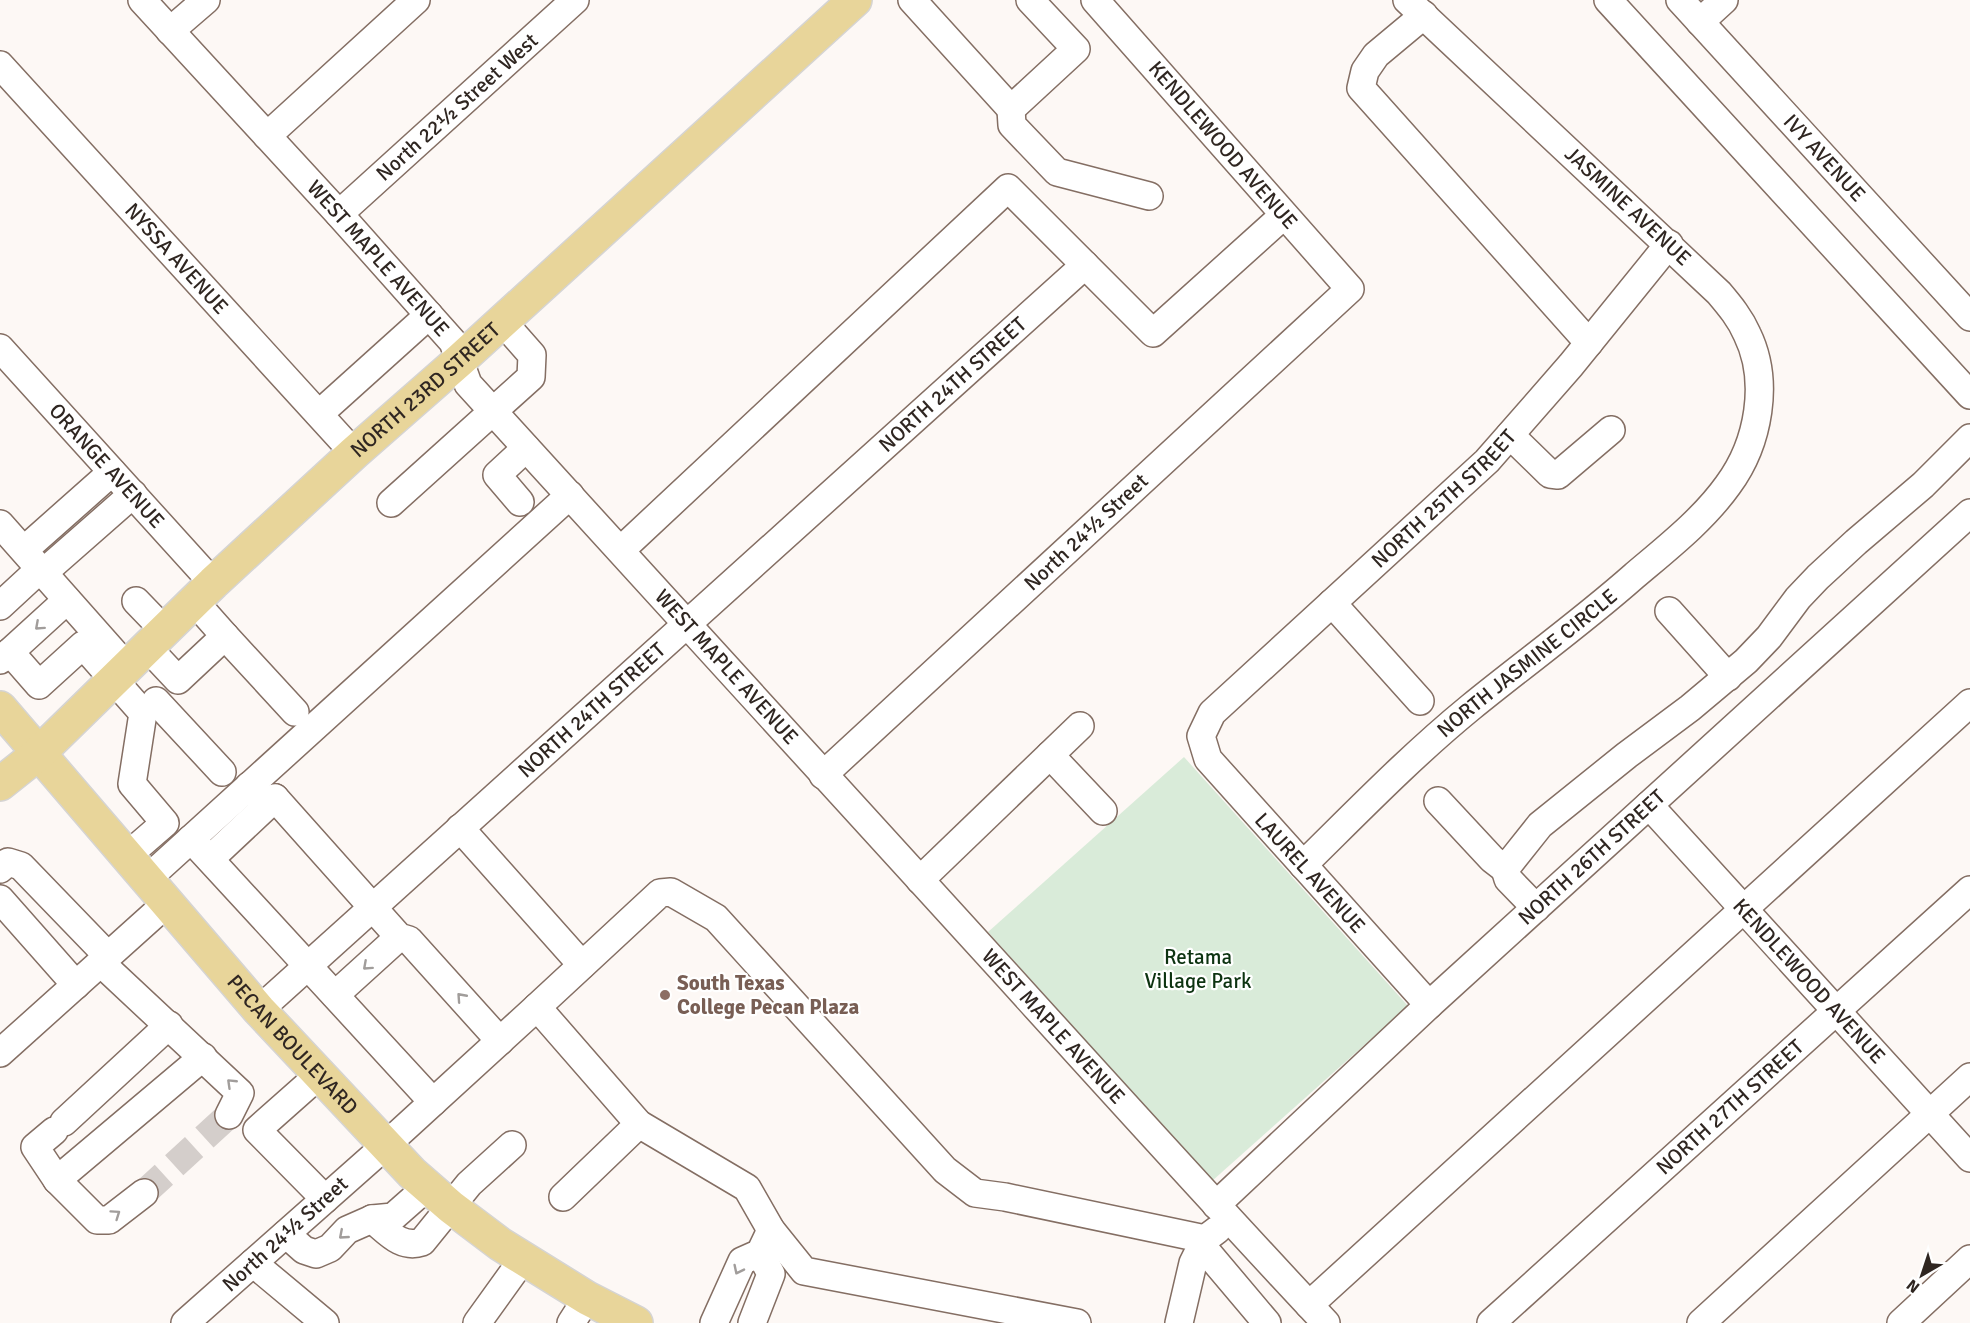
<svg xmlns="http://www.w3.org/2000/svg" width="1970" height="1323" font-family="Signika,sans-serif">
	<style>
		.green { fill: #d9ebd9 }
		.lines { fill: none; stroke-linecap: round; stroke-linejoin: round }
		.minor-tunnel { stroke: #d4cecb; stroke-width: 27; stroke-dasharray: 27 14; stroke-linecap: butt }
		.minor-casing { stroke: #846e63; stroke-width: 30 }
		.major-casing { stroke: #d5d4d3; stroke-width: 36 }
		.minor { stroke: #fff; stroke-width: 27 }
		.major { stroke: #e8d59a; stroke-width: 33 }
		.oneway { stroke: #a19d9b }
		.education-dot { fill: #8d6e63; stroke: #fff; stroke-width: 2 }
		.labels { text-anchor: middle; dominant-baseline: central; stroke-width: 4.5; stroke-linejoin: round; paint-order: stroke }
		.street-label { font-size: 21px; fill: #2f2621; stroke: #fff }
		.park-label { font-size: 21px; fill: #0d3311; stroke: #fff }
		.education-label { font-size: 21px; font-weight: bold; fill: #785e54; stroke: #fff; text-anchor: start }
	</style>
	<rect width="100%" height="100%" fill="#fdf8f5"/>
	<path class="green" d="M1184 757 1408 1006 1212 1181 988 932Z"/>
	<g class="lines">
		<path class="minor-tunnel" d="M144 1193 229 1115"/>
		<defs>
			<g id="minor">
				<path id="s1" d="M142 0 339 214 453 342 468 384C648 580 827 777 1006 974 1112 1091 1218 1208 1326 1323"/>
				<path d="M912 0 1011 109 1076 49 1030 0"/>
				<path d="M1608 0 1970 395"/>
				<path id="s2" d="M1680 0 1970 317"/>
				<path d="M1424 15 1376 55 1365 71 1361 88 1589 343"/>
				<path d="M1700 22 1724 0"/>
				<path d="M170 31 206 0"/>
				<path id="s3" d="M0 65 354 453"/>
				<path d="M1011 109 1012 125 1057 172 1149 196"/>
				<path d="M267 136 416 0"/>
				<path d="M339 214 575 0"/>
				<path id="s4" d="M0 348 213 583"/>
				<path d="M319 414 429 315"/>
				<path d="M1510 435 1550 474 1558 475 1611 430"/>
				<path d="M520 502 497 475 526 448"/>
				<path d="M391 503 531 377 532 355 502 321"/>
				<path d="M0 524 117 656"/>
				<path d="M32 543 112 472"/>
				<path d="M621 550 1008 188 1153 333 1284 215"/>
				<path d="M43 573 133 494"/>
				<path d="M136 601 164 630"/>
				<path d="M1332 603 1420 701"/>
				<path d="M0 606 40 569"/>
				<path d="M1669 611 1728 677"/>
				<path d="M225 636 295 712"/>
				<path d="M147 647 178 680 225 636 194 601"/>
				<path d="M10 652 67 600"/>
				<path d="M0 660 10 652 39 685 83 645 143 713 132 784 165 823 127 856"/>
				<path d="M156 701 222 772"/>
				<path d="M1050 755 1103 811"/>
				<path d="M823 775 1350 289 1095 0"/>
				<path d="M249 786 262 801 275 798 399 937 409 940 500 1041"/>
				<path d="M1438 801 1492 859 1505 869"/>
				<path id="s5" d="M1649 805 1970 1158"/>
				<path d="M460 828 582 965"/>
				<path d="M191 839 433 1102"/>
				<path d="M210 859 275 798"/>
				<path id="s6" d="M1303 865C1358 811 1411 756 1471 707 1525 663 1582 622 1634 576 1667 548 1703 520 1728 485 1759 443 1770 381 1747 334 1740 318 1730 306 1719 293L1407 0"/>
				<path d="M0 869 8 862 21 866 108 956"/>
				<path d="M147 879 570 495"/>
				<path d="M920 880 1080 726"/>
				<path d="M0 899 76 985"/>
				<path d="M1536 908 1508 879 1505 869 1540 825 1627 755 1690 708 1746 661 1769 637 1798 598 1818 577 1856 542 1923 485 1970 438"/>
				<path d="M101 963 240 1093 229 1115"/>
				<path d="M335 995 399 937"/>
				<path id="s7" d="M1429 1005 1208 759 1201 736 1212 713 1487 461 1571 365 1669 244"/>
				<path d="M537 1007 660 893 671 892 716 918 945 1170 975 1193 1005 1197 1205 1239"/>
				<path id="s8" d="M259 1010 1085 265"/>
				<path d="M0 1053 167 903"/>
				<path d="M319 1075 257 1130 325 1199"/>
				<path d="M64 1122 169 1025"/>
				<path d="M54 1131 35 1147 57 1180 97 1220H109L144 1193"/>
				<path d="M57 1180 203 1057"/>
				<path d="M563 1197 639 1124"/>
				<path id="s9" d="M1216 1205 1429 1005 1970 513"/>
				<path d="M372 1219C388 1232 401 1249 422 1242L469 1184 512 1145"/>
				<path d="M286 1234 304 1250 316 1254 330 1248 347 1230 372 1219 393 1217 427 1187"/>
				<path d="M1202 1246 1267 1323"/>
				<path d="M253 1263 325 1323"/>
				<path d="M1309 1305 1970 703"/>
				<path d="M185 1323 385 1146 537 1007 639 1124 747 1188 771 1230 804 1271 1077 1323"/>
				<path d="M477 1323 523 1259"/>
				<path d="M571 1323 587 1298"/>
				<path d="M714 1323 742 1261 760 1253 771 1230"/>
				<path d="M752 1323 771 1274 760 1253"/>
				<path d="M1179 1323 1193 1263 1205 1239 1217 1230"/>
				<path id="s10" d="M1491 1323 1970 890"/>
				<path d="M1701 1323 1970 1077"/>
				<path d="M1901 1323 1970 1259"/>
			</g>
			<g id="major">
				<path id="s11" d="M0 708 259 1010 412 1173 451 1207 500 1244 587 1298 636 1323"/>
				<path id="s12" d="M0 784 39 753 213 583 354 453 460 360 855 0"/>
			</g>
		</defs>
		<use href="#minor" class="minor-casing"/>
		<use href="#major" class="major-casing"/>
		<use href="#minor" class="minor"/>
		<use href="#major" class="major"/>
	</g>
	<defs><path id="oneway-chevron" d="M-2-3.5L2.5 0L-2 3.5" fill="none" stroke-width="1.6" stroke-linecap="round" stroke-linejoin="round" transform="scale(1.5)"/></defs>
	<g class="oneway">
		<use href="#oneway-chevron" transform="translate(39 626) rotate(138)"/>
		<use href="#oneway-chevron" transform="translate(367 966) rotate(138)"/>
		<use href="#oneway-chevron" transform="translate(461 997) rotate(-132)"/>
		<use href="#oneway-chevron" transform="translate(231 1083) rotate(-136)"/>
		<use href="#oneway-chevron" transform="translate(116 1214) rotate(-35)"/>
		<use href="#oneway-chevron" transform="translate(343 1235) rotate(139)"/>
		<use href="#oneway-chevron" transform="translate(738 1270) rotate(116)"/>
	</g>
	<circle class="education-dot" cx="665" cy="995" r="6"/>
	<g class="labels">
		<g class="street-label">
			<text transform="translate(457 107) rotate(-42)">North 22½ Street West</text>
			<text transform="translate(1223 145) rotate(49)">KENDLEWOOD AVENUE</text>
			<text stroke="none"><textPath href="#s2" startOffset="214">IVY AVENUE</textPath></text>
			<text transform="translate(1628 206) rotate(43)">JASMINE AVENUE</text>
			<text stroke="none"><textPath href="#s1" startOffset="350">WEST MAPLE AVENUE</textPath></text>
			<text stroke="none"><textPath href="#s3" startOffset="262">NYSSA AVENUE</textPath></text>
			<text stroke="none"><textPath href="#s8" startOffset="934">NORTH 24TH STREET</textPath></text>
			<text stroke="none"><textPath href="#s12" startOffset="580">NORTH 23RD STREET</textPath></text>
			<text stroke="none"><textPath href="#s4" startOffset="159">ORANGE AVENUE</textPath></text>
			<text stroke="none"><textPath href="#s7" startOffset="696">NORTH 25TH STREET</textPath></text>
			<text transform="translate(1086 532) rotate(-43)">North 24½ Street</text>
			<text stroke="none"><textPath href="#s6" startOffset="302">NORTH JASMINE CIRCLE</textPath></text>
			<text stroke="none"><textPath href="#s1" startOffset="890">WEST MAPLE AVENUE</textPath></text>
			<text stroke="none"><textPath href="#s8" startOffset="448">NORTH 24TH STREET</textPath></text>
			<text stroke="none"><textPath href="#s9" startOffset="512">NORTH 26TH STREET</textPath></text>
			<text transform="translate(1310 873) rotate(48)">LAUREL AVENUE</text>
			<text stroke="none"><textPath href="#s5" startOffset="238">KENDLEWOOD AVENUE</textPath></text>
			<text stroke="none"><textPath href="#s1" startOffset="1376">WEST MAPLE AVENUE</textPath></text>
			<text stroke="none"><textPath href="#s11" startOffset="446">PECAN BOULEVARD</textPath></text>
			<text stroke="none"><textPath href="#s10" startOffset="322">NORTH 27TH STREET</textPath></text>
			<text transform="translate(285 1234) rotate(-42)">North 24½ Street</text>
		</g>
		<g class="park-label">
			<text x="1198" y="957">Retama<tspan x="1198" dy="24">Village Park</tspan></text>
		</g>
		<g class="education-label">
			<text x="677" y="983">South Texas<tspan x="677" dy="24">College Pecan Plaza</tspan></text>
		</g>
	</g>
	<g transform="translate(1922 1275) rotate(219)" stroke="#ffffff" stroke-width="4.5" paint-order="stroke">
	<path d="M0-4.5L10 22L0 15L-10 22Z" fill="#2f2621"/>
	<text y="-9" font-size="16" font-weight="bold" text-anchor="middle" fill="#2f2621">N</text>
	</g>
</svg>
